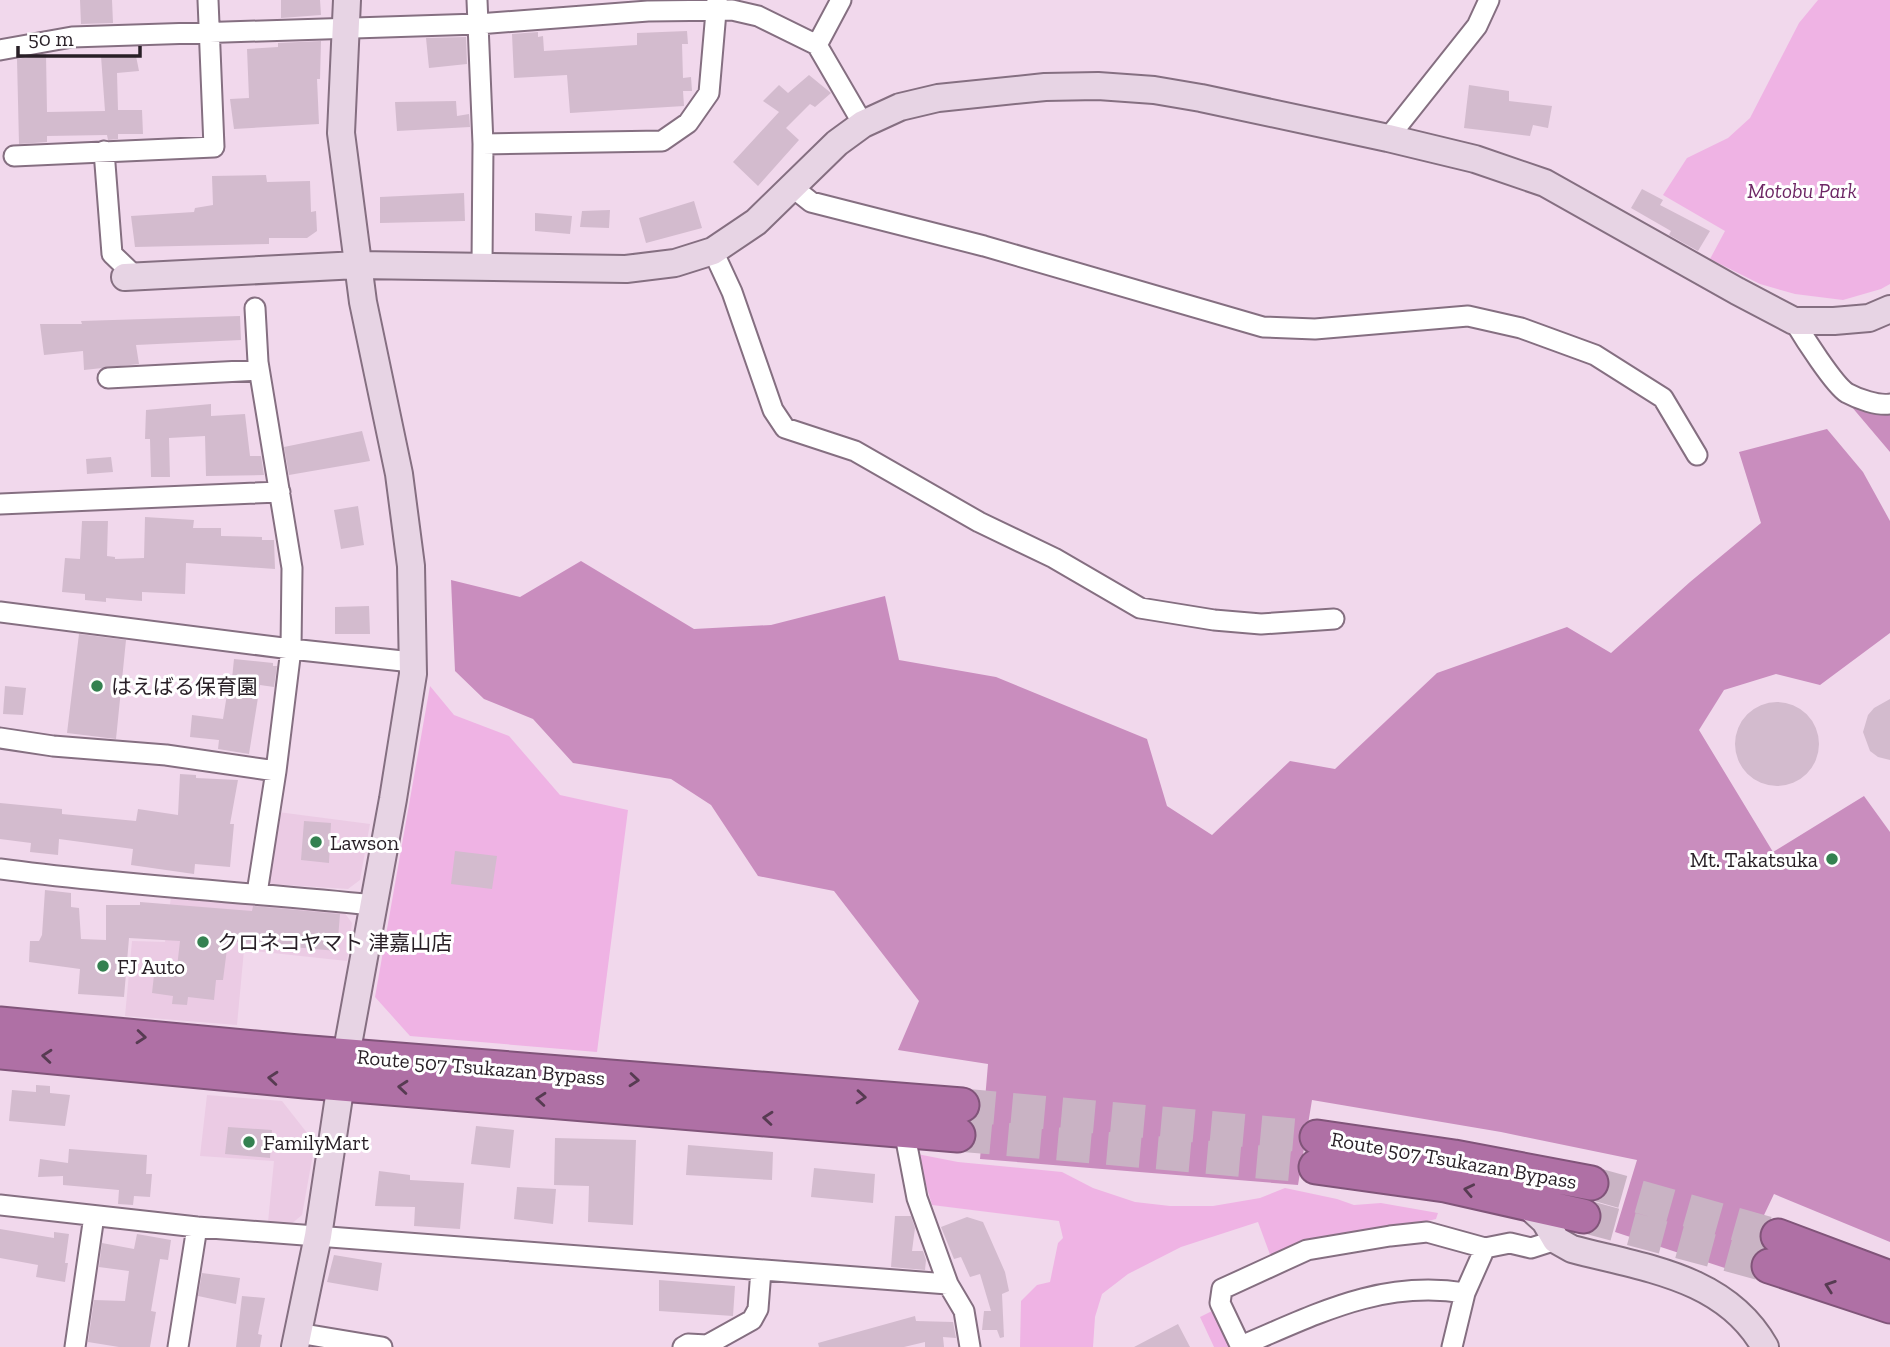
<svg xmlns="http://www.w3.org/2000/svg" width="1890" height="1347" font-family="'Zilla Slab','Noto Sans JP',serif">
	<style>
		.built { fill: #ebcbe4 }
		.green { fill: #efb3e4 }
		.forest { fill: #c98dbe }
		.building { fill: #d3bbce }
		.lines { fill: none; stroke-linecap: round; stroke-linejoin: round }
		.highway-tunnel { stroke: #c9b3c4; stroke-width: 33; stroke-dasharray: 33 17; stroke-linecap: butt }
		.street-casing { stroke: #856f81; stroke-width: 23 }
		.secondary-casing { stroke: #856f81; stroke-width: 30 }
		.highway-casing { stroke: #805479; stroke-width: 37 }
		.street { stroke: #fff; stroke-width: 19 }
		.secondary { stroke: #e7d4e4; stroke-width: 26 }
		.highway { stroke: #af70a5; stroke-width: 33 }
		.oneway { stroke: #573b52 }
		.poi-dot { fill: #348150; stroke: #fff; stroke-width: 2.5 }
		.labels { text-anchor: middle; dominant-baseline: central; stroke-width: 6; stroke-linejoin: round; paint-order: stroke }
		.park-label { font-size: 21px; font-style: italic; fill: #6e2765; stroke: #fff }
		.poi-label { font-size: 21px; fill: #281f26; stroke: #fff; text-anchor: start }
		.street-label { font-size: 21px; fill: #281f26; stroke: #fff }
	</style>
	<rect width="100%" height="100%" fill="#f1d8ec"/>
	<path class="built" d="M278 812 370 824 360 880 348 889 271 884 266 876Z
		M171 897 344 912 352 923 347 961 244 950 237 1025 125 1016 132 941 165 942Z
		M207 1095 282 1101 315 1143 302 1215 290 1225 268 1222 274 1161 200 1156Z"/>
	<path class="green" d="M1818 0H1890V284L1881 289 1843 300 1795 294 1760 284 1710 259 1725 231 1663 195 1687 158 1728 138 1750 118 1799 23Z
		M430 686 454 715 509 736 560 795 628 810 597 1052 410 1036 375 997Z
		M917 1154 958 1162 1062 1172 1093 1188 1135 1202 1170 1206H1213L1260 1198 1285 1188 1337 1199 1354 1205 1381 1203 1438 1213 1436 1219 1272 1260 1258 1222 1181 1247 1128 1274 1102 1294 1095 1317 1093 1347H1020L1021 1301 1037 1285 1050 1282 1058 1243 1063 1238 1059 1221 932 1205Z
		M1218 1308 1237 1347H1214L1200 1317Z"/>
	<path class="forest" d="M1851 406 1890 412V452Z
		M1827 429 1863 472 1890 521V633L1820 685 1776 674 1724 690 1699 730 1773 852 1864 796 1890 832V1242L1774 1194 1737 1272 1615 1232 1637 1160 1501 1132 1312 1100 1298 1185 980 1159 988 1064 898 1050 919 1001 834 891 758 876 711 805 671 779 573 763 533 719 484 699 455 671 451 580 520 597 581 561 694 629 771 625 885 596 899 660 996 677 1147 739 1167 806 1212 835 1290 761 1335 769 1437 673 1567 627 1611 653 1690 582 1761 523 1739 452Z"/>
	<path class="building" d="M80 0H112L113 23 81 24Z
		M281 0H320L321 15 281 18Z
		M687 31 688 44H682L683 78 691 77 692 91H683L684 106 570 113 567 75 514 78 512 34 538 32V37L543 36 544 51 637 45V33Z
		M466 37 467 64 429 68 426 38Z
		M321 41 320 79H317L319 124 234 129 230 99 249 98 247 49 278 47V43Z
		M46 54 47 112 105 111 101 56H136L139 71 117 73 118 110H142L143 134H118V139L108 140 107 135 47 136V142L19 144 17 59Z
		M809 75 831 93 815 107 810 104 786 128 799 140 758 186 733 162 779 112 763 101 779 85 788 93Z
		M1469 85 1509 91V101L1552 106 1548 128 1533 125 1530 136 1464 128Z
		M456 101 457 116 469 114 470 127 397 131 395 102Z
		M266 175 267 182 310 181 311 212 316 211 317 231 307 238H269V244L135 247 131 216 194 212 195 208 213 205 212 176Z
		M1642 189 1663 200 1660 205 1710 231 1698 251 1669 235 1671 231 1631 208Z
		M464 193 465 221 380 223V197Z
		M694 201 702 228 646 243 639 218Z
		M610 210 609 228 580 227 582 211Z
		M535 213 572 216 570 234 535 231Z
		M240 316 241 340 136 345 139 364 84 370 83 351 44 355 40 324H82L81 321Z
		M211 404V416L245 414 250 456H261L264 475 206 476 205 436 169 438 170 477H151L150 439H145L146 410Z
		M362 431 370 461 289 475 284 447Z
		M111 457 113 472 87 474 86 459Z
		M358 506 364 545 341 549 334 510Z
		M145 517 194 520 193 528H221V536L262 537V540H274L275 569 186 563 185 594 142 592V601L106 598V602L85 600V594L62 592 65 558 80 559 82 521H108L107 556 115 557V559L144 558Z
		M369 606 370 634H335V607Z
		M79 634 126 640 116 739 67 733Z
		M234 659 273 663V666H277L274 687 260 685 249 754 218 749 219 740 190 737 192 715 223 719 228 688 231 689Z
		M5 686 26 688 23 715 3 714Z
		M1890 699V760L1878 757 1870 751 1863 732 1868 715 1874 708Z
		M1735 744a42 42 0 1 1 84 0a42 42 0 1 1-84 0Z
		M180 774 196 775V778L238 780 230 824H234L230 867 195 864 194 874 131 865 133 849 59 839 58 855 30 852 31 843 0 839V803L62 809V814L136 821 138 809 178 815Z
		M304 821 331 823 329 863 301 860Z
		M455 851 497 856 492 889 451 884Z
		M45 890 71 893V907L79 908 81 939 106 940V905H140V902L252 911 253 906 340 914 337 951 228 941 223 980H216L214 1000 188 997 187 1005 172 1004 173 996 152 993 154 975 176 976 180 941 129 938 124 997 78 994 80 969 29 962 30 941H39L42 935Z
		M36 1085 50 1086V1093L70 1095 65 1126 9 1121 12 1090 36 1092Z
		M476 1126 514 1130 510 1168 471 1164Z
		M228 1127 272 1130 270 1158 225 1154Z
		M555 1138 636 1140 633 1225 588 1222 589 1186 554 1185Z
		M688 1145 773 1152 772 1180 686 1175Z
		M69 1149 147 1155 146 1174H152L150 1197 134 1196 133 1205 118 1204 119 1190 63 1185V1176L38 1177 40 1159 68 1163Z
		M814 1168 875 1174 873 1203 811 1197Z
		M379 1171 410 1175V1180L464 1183 460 1229 414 1226 415 1207 375 1206Z
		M517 1187 556 1189 553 1224 514 1219Z
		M895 1216H911L915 1228 912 1251H923L926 1260 925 1270 891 1267Z
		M967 1217 983 1222 1005 1272 1009 1291 1002 1294 1004 1337 1000 1338 997 1330H982L984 1311H991L980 1274 970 1277 961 1257 954 1259 941 1227Z
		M0 1229 54 1238V1232L69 1234 65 1263H68L65 1282 36 1277 38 1265 0 1258Z
		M137 1234 171 1240 168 1260 160 1259 151 1311 156 1312 150 1347H119L88 1342 94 1300 125 1301 129 1271 99 1267 102 1243 134 1249Z
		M334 1255 382 1263 378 1291 327 1282Z
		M202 1273 240 1278 236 1304 198 1296Z
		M659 1280 735 1286 733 1316 659 1311Z
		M242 1296 265 1298 258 1334 262 1335 260 1347H236Z
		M915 1316 916 1321 953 1322 956 1338 943 1337 944 1347H925V1342L904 1347H819L818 1343Z
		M1178 1324 1190 1347H1134Z"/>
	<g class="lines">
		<path class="highway-tunnel" d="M962 1105 1317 1137
			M958 1135 1316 1167
			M1591 1183 1778 1236
			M1583 1216 1769 1266"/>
		<defs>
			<path id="street" d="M477 0 483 144 482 266
				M817 45 841 0
				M0 50 72 37 478 24 648 11 732 10 758 16 817 45 863 124
				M1388 138 1477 26 1489 0
				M483 144 662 141 688 123 709 93 717 0
				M104 151 112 254 136 277
				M14 156 214 147 208 0
				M792 187 811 202 984 246 1263 327 1315 329 1468 316 1521 328 1595 355 1663 398 1697 455
				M713 251 732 292 773 410 785 428 855 451 979 522 1054 558 1140 608 1214 620 1261 624 1334 619
				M255 308 258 362 292 568 291 649 412 662
				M1794 321C1803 336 1834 385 1847 393 1858 399 1878 406 1890 404
				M108 378 259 370
				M0 504 280 492
				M0 612 291 649 276 771 257 893
				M0 738 53 746 166 755 276 771
				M0 869C124 886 249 892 373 905
				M904 1130 917 1198 948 1284 964 1311 970 1347
				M0 1205 197 1227 948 1284
				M298 1333 382 1347
				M75 1347 94 1216
				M178 1347 197 1227
				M683 1347 688 1344 707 1345 752 1320 758 1309 761 1270
				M1241 1347 1220 1303 1222 1289 1307 1250 1390 1236 1427 1232 1485 1248 1510 1243 1531 1248 1556 1240
				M1250 1347 1248 1343C1321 1312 1383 1280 1465 1293
				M1452 1347 1465 1293 1485 1248"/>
			<path id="secondary" d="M125 277 358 265 626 269 675 263 713 251 756 222 837 143 863 124 900 107 938 98 1045 87 1098 86 1154 90 1201 98 1388 138 1475 159 1545 183 1737 291 1794 321H1834L1869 318 1890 309
				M1524 1202 1545 1221 1556 1240 1572 1249C1643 1268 1725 1276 1765 1347
				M295 1347 318 1236 341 1083 393 799 413 674 411 566 399 474 363 302 341 133 347 0"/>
			<path id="highway" d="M0 1024 298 1052 962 1105
				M0 1052 305 1081 958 1135
				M1317 1137 1454 1157 1591 1183
				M1316 1167 1445 1185 1583 1216
				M1778 1236 1890 1278
				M1769 1266 1890 1306"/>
		</defs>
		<use href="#street" class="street-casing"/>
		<use href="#secondary" class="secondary-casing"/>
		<use href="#highway" class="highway-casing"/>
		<use href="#street" class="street"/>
		<use href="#secondary" class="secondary"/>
		<use href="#highway" class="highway"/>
	</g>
	<defs><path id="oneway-chevron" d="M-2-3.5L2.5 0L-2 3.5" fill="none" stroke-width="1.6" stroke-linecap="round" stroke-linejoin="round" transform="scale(1.75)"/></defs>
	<g class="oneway">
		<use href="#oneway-chevron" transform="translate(141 1037) rotate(5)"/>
		<use href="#oneway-chevron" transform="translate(47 1056) rotate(-175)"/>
		<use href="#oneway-chevron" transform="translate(273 1078) rotate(-175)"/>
		<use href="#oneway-chevron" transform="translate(634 1080) rotate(5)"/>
		<use href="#oneway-chevron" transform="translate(403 1087) rotate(-175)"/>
		<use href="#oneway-chevron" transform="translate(861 1097) rotate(4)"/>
		<use href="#oneway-chevron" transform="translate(541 1099) rotate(-175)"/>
		<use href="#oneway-chevron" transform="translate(768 1118) rotate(-175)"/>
		<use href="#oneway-chevron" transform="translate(1469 1190) rotate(-168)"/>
		<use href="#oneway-chevron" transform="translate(1830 1286) rotate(-161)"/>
	</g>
	<g class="poi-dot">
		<circle cx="97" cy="686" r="7"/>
		<circle cx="316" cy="842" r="7"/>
		<circle cx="1832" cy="859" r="7"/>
		<circle cx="203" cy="942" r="7"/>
		<circle cx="103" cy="966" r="7"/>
		<circle cx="249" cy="1142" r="7"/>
	</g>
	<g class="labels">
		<g class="park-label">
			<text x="1802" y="190">Motobu Park</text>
		</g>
		<g class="poi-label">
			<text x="111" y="686">はえばる保育園</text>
			<text x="330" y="842">Lawson</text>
			<text x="1818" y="859" text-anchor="end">Mt. Takatsuka</text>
			<text x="217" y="942">クロネコヤマト 津嘉山店</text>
			<text x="117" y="966">FJ Auto</text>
			<text x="263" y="1142">FamilyMart</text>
		</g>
		<g class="street-label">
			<text transform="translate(481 1067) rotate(5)">Route 507 Tsukazan Bypass</text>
			<text transform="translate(1454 1160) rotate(10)">Route 507 Tsukazan Bypass</text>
		</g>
	</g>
	<path d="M18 46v10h122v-10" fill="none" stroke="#281f26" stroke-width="3.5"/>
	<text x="28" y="46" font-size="21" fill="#281f26" stroke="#ffffff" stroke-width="5" paint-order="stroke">50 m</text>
</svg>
